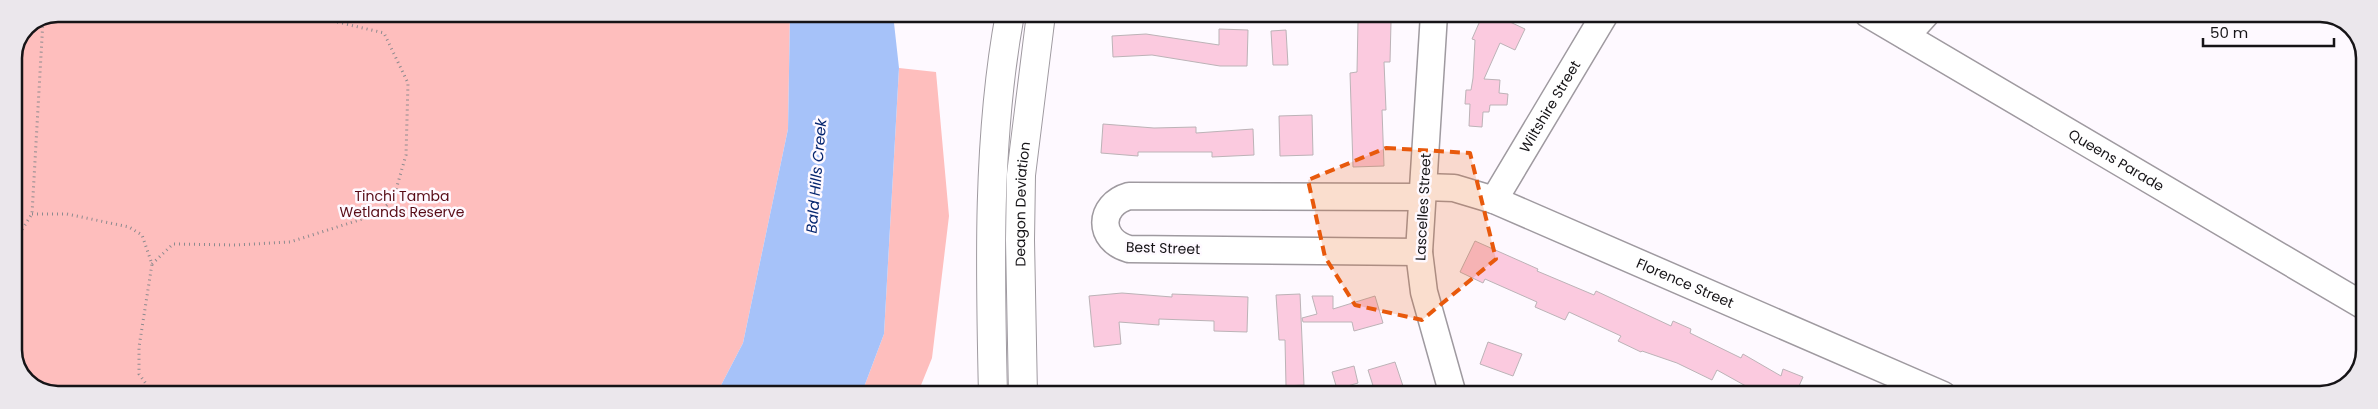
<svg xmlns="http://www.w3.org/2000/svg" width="2378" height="409" font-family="Poppins,sans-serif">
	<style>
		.green { fill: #febebd }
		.water { fill: #a6c2f9 }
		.building { fill: #fbcadf; stroke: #bcb3b7 }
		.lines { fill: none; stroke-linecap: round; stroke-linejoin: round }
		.minor-casing { stroke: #9f9aa0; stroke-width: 29 }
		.highway-casing { stroke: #9f9aa0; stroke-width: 30 }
		.path { stroke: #8d8a8e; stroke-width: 3; stroke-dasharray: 1 4; stroke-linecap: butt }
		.minor { stroke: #fff; stroke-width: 26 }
		.highway { stroke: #fff; stroke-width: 28 }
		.marked { fill: #e8590c; fill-opacity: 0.2; stroke: #e8590c; stroke-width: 4; stroke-dasharray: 10 6; stroke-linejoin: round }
		.labels { text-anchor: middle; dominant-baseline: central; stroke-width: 5; stroke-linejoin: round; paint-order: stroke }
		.street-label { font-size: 14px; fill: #161417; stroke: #fef9ff }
		.park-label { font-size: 14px; fill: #580c16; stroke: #fef9ff }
		.water-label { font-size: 15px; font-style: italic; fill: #04256f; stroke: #fef9ff }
		.rim { fill: none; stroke: #161417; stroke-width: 2.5 }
	</style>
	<rect width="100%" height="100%" fill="#fef9ff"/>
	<path class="green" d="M59 14H790L788 129 743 343 716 395H53L27 382 14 356V59L27 27Z
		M899 68 936 72 949 216 932 358 917 395H861L884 334Z"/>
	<path class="water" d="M790 14H893L899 68 884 334 861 395H716L743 343 788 129Z"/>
	<path class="building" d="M1483 14H1493L1525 29 1515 50 1500 43 1484 79 1500 80 1499 93 1508 94 1507 105H1490L1489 112H1483L1482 127 1469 126 1470 104H1465L1466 90H1471L1473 78 1475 40 1472 39Z
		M1358 21 1391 22 1390 62H1384L1386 110H1382L1384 166 1353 167 1350 73 1357 72Z
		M1219 29 1248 30 1247 66H1220L1152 55 1113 57 1112 36 1146 34 1219 45Z
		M1286 30 1288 65H1273L1271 31Z
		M1312 115 1313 155 1280 156 1279 116Z
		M1103 124 1154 128 1196 127V133L1253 129 1254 155 1212 157V152H1138V156L1101 153Z
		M1475 241 1538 269 1537 271 1594 295 1596 291 1671 326 1673 321 1691 329 1690 333 1741 358 1743 354 1781 376 1783 369 1803 377 1795 395H1762L1717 370 1712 380 1677 363 1642 351 1641 352 1618 341 1621 336 1569 312 1565 320 1535 307 1537 302 1485 279 1483 283 1460 272Z
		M1122 293 1172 297V294L1248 297 1247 332 1214 331V321L1159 319V325L1119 322 1121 344 1094 347 1089 296Z
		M1300 294 1304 385 1286 386 1285 340H1279L1276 295Z
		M1312 296H1333V309L1375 296 1383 323 1354 331 1352 322H1303L1302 318 1317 314Z
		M1488 342 1522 354 1513 376 1480 364Z
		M1395 362 1404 389 1384 395H1376L1368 370Z
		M1354 366 1358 383 1337 389 1332 372Z"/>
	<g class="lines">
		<defs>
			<g id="minor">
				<path d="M1434 14 1419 252 1424 292 1453 395"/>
				<path id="s1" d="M1868 14 2364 306"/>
				<path d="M1906 36 1926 14"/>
				<path id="s2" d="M1424 187 1454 188 1494 200 1943 395"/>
				<path id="s3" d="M1494 200 1605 14"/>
				<path d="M1419 252 1129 249C1097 240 1098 205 1129 196L1422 197"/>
			</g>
			<g id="highway">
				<path d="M993 395C990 270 987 137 1010 14"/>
				<path id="s4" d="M1023 395 1020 240 1021 175 1041 14"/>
			</g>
		</defs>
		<use href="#minor" class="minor-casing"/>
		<use href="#highway" class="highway-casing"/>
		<path class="path" d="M32 214H67L129 227 142 235 152 264 139 347V374L154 395
			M14 242 32 214 43 20
			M152 264 173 244 235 245 290 242 375 215 393 200 406 155 408 83 384 33 316 17 312 14"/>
		<use href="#minor" class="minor"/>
		<use href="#highway" class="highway"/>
	</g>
	<path class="marked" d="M1386 148 1470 153 1496 259 1422 320 1355 305 1325 257 1308 180Z"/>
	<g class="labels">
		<g class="street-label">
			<text stroke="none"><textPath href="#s3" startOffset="109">Wiltshire Street</textPath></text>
			<text stroke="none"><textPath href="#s1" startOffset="288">Queens Parade</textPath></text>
			<text stroke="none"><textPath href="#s4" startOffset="191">Deagon Deviation</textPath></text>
			<text transform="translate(1423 207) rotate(-87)">Lascelles Street</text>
			<text transform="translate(1163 248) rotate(2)">Best Street</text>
			<text stroke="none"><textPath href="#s2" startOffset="280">Florence Street</textPath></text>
		</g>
		<g class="park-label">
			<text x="402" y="196">Tinchi Tamba<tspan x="402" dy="16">Wetlands Reserve</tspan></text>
		</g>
		<g class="water-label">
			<text transform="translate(816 176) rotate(-85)">Bald Hills Creek</text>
		</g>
	</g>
	<path d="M0 0H2378V409H0ZM58 22H2320A36 36 0 0 1 2356 58V350A36 36 0 0 1 2320 386H58A36 36 0 0 1 22 350V58A36 36 0 0 1 58 22Z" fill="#ebe7ec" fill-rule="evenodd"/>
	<path class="rim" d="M58 22H2320A36 36 0 0 1 2356 58V350A36 36 0 0 1 2320 386H58A36 36 0 0 1 22 350V58A36 36 0 0 1 58 22Z"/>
	<path d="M2203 38v8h131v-8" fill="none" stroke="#161417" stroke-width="2.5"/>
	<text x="2210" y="38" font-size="15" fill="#161417" stroke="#fef9ff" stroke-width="4" paint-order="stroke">50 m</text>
</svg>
